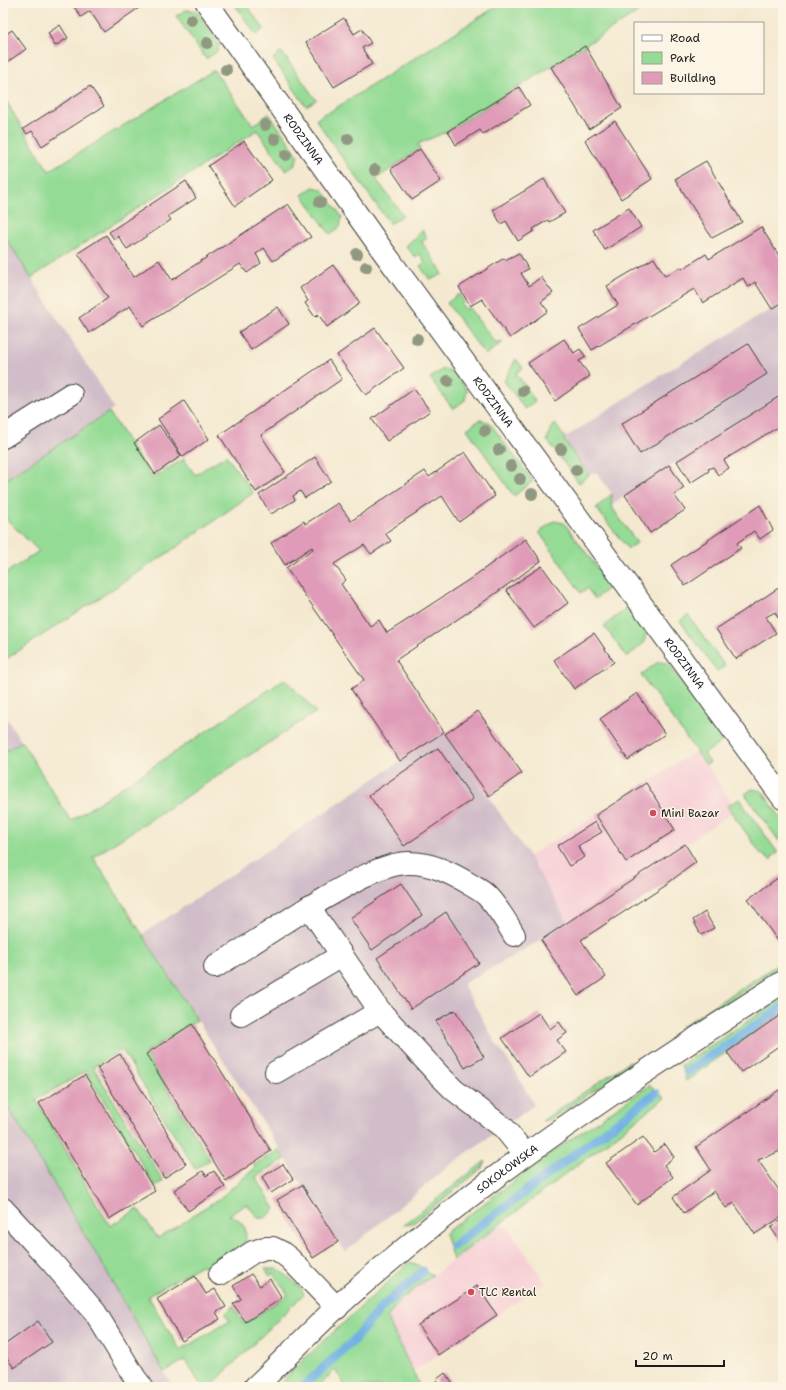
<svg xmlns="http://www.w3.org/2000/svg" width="786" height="1390" font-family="'Shantell Sans',sans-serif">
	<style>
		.built { fill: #f6cfd6 }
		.industrial { fill: #d1bdc9 }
		.green { fill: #94db95; stroke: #587c58 }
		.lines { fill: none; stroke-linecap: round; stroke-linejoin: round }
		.stream { stroke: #6fb1e4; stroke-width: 9 }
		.building { fill: #df9bb7 }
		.minor-casing { stroke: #3c3b37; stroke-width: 24 }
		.minor { stroke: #fff; stroke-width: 22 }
		.tree { fill: #919881 }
		.poi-dot { fill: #d1495b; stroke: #fcf5e5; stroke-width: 1.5 }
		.labels { text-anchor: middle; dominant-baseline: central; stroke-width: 3; stroke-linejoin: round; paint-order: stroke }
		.street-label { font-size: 11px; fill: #1c1c1c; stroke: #fcf5e5 }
		.poi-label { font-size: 11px; fill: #1c1c1c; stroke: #fcf5e5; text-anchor: start }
	</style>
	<rect width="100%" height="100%" fill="#fcf5e5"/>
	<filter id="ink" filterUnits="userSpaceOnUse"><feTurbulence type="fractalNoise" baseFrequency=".025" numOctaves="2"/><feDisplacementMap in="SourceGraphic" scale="8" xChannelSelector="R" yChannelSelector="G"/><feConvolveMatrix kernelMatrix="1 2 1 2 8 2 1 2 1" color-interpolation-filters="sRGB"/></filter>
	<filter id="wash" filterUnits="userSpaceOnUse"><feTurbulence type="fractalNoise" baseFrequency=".012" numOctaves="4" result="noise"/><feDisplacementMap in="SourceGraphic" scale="16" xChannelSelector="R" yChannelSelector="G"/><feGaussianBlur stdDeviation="0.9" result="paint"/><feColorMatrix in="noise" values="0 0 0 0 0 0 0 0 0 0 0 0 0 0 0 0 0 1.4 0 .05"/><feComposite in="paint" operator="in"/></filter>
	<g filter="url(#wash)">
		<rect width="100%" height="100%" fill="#f4e9d0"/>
		<path class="built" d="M696 751 733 803 728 806 731 813 657 864 568 922 529 856 596 815Z
			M500 1225 510 1230 545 1283 413 1372 387 1318 388 1315 399 1301Z"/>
		<path class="industrial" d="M3 233 114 408 3 481Z
			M783 302V394L677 460 678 463 669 465 611 506 612 494 597 473 589 475 563 439 658 377Z
			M3 713 22 742H20L3 753Z
			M444 732 529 856 568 922 541 940 463 984 495 1042 514 1069 534 1105 450 1165 345 1252 143 934Z
			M3 1099 101 1262 173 1387H3Z"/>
		<path class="green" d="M234 3H245L264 29 256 35Z
			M502 3H653L448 131 418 144 420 149 376 179 403 215 390 224 316 120 326 112 328 113Z
			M186 10 196 11 219 44 218 51 206 59 176 16Z
			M281 51 316 100 306 106 273 59Z
			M214 70 253 125 269 114 298 155 295 165 286 171 257 130 31 278 3 233V95L22 128 49 171Z
			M313 187 322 189 342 217 340 227 330 234 302 195Z
			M422 230 427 238 422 242 443 274 430 280 420 266 425 262 420 254 415 257 406 246Z
			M459 294 464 302 461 304 465 309 469 308 495 342H503L485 355 447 303Z
			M516 359 523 368 516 373 535 401 525 409 504 381Z
			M443 369 453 371 467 390 465 400 453 409 430 378Z
			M109 412 152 478 184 459 195 475 226 455 253 493 177 547 3 661V575L39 551 3 516V481Z
			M479 420 489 422 533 481 514 496 467 429Z
			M555 424 565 438 563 439 589 475 579 483 547 440 552 426Z
			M612 494 611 506 637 543 628 549 596 508Z
			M554 521 564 523 611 586 595 599 587 588 581 593 539 532Z
			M627 608 646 633 644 643 627 657 604 626Z
			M688 615 725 666 717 671 680 621Z
			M658 662 668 663 724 740 704 754 710 763 706 765 641 675Z
			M285 679 316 712 93 857 197 1020 145 1053 210 1160 195 1169 122 1050 93 1067 163 1181 155 1186 86 1071 36 1100 110 1226 138 1209 158 1238 189 1219 191 1216 219 1199 255 1168 254 1165 279 1150 285 1159 256 1177 275 1209 265 1218H258L247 1204 229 1215 238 1219 245 1228 246 1239 243 1245 240 1249 217 1265 208 1267 201 1265 148 1296 180 1350 230 1321 225 1314 233 1306 244 1324 288 1295 274 1273 270 1276 265 1269H276L280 1270 301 1288 304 1294 210 1387H202L185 1360 164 1372 101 1262 3 1099V753L20 742H22L71 821Z
			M752 789 762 791 783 821V838L779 841 745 794Z
			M739 799 778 853 772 857 771 860 761 854 727 806Z
			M783 961V965L690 1026 681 1027Z
			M783 998V1012L686 1081 681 1065Z
			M630 1061 626 1069 550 1120 542 1121Z
			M650 1085 665 1098 453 1260 445 1233 552 1152Z
			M485 1161 482 1168 412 1224 404 1225Z
			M410 1262 418 1265 429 1274 433 1275 399 1301 387 1318 420 1387H346L335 1370 318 1387H277L303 1360Z"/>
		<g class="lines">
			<path class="stream" d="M687 1072 783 1007
				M453 1246 656 1093
				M302 1387 353 1341 382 1307 423 1271"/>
		</g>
		<g id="blocks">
			<path class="building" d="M76 3H142L143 5 104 32 90 11 81 17 73 5Z
				M344 18 354 34 362 29 371 43 362 48 372 64 334 87 306 42Z
				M60 25 68 38 55 46 48 33Z
				M12 30 26 49 3 65V36Z
				M585 46 622 108 589 129 551 67Z
				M90 86 104 106 42 146 32 131 27 134 23 129Z
				M519 87 530 105 483 134 480 130 456 145 448 131Z
				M615 121 652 179 621 199 585 140Z
				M244 141 272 180 235 206 208 166Z
				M420 149 441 181 412 200 391 169Z
				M706 161 742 222 712 238 675 179Z
				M544 179 565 213 549 222 548 220 533 229 534 231 518 241 506 221 501 224 493 210Z
				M186 181 196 198 168 216 171 220 127 249 118 236 114 239 109 232Z
				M288 204 311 237 273 261 264 248 256 254 261 263 247 273 240 264 143 326 130 306 89 333 79 318 108 298 78 253 106 235 134 277 159 260 172 280Z
				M629 208 641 227 605 250 593 230Z
				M761 227 783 262V302L772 309 755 282 748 287 743 278 703 303 694 289 592 350 579 329 618 305 607 286 654 258 665 276 681 267 682 269 706 254 709 259Z
				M519 253 528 269 521 273 529 286 541 277 553 293 541 302 548 311 510 338 482 299 470 306 459 287 504 258 505 260Z
				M333 265 360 303 327 327 318 314 315 317 305 303 308 301 300 288Z
				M278 307 289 324 251 350 239 332Z
				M375 328 404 368 366 395 337 355Z
				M564 339 574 353 580 349 586 357 579 361 590 376 555 401 528 363Z
				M748 344 767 374 640 454 621 424Z
				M329 360 342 379 261 435 285 472 256 492 219 435Z
				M414 389 430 411 387 441 372 419Z
				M783 394V424L724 460 729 468 718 475 713 467 708 469 709 471 690 483 677 461Z
				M184 401 209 439 183 457 158 419Z
				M159 425 181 456 155 474 134 443Z
				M465 452 495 496 459 522 442 496 385 533 391 541 371 554 364 545 334 564 346 580 341 584 370 626 379 620 387 633 467 581 526 539 541 561 482 603 396 660 444 732 400 761 351 689 364 680 286 568 313 549 312 547 285 565 271 543 304 521 305 524 338 503 351 521 425 471 429 477Z
				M315 457 331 481 305 498 300 491 293 496 295 500 271 514 259 495Z
				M669 465 684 488 674 495 685 510 650 533 625 495Z
				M760 505 773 530 760 539 754 531 737 543 741 548 685 586 671 565Z
				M542 566 568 603 534 628 506 590Z
				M783 585V615L778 618 775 612 766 617 776 633 736 659 716 629Z
				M594 633 614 662 574 689 554 660Z
				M637 693 665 734 628 760 600 719Z
				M478 711 522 773 489 796 445 734Z
				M438 748 473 799 404 846 369 795Z
				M646 783 675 830 626 862 596 815Z
				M595 822 602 832 578 846 585 857 569 866 557 846Z
				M685 844 696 862 668 883 581 940 606 977 578 996 541 940Z
				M782 875 783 937 778 941 748 899Z
				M401 884 422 915 372 950 350 918Z
				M446 912 479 963 411 1009 377 958Z
				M705 912 714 928 701 935 693 920Z
				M455 1010 484 1057 465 1068 436 1021Z
				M539 1013 550 1029 559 1022 567 1033 557 1040 566 1052 529 1077 502 1038Z
				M783 1013V1043L741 1072 727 1052Z
				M192 1024 271 1151 226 1181 146 1054Z
				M120 1054 186 1164 164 1178 97 1068Z
				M85 1075 155 1191 109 1219 39 1103Z
				M779 1090 781 1094 783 1092V1150L758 1160 783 1196V1216L755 1234 734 1203 726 1208 714 1191 684 1213 673 1197 711 1170 696 1147Z
				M643 1137 654 1152 665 1144 674 1157 664 1165 673 1177 637 1205 606 1163Z
				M283 1164 293 1179 271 1193 262 1177Z
				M203 1171 206 1176 214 1171 225 1187 188 1211 174 1190Z
				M302 1185 338 1242 313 1258 277 1200Z
				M783 1219V1245L771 1228Z
				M251 1274 260 1286 270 1279 282 1298 246 1322 233 1304 241 1299 233 1286Z
				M195 1276 206 1294 215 1289 226 1307 216 1312 220 1319 182 1341 157 1299Z
				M477 1286 497 1315 438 1355 418 1325Z
				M38 1321 52 1342 14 1368 3 1352V1346Z
				M445 1373 455 1387H440L436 1380Z"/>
		</g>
	</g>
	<g filter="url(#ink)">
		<use href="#blocks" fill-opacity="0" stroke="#3c3b37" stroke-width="1"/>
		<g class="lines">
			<defs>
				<g id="minor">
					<path id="s1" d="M207 3 383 251 783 798"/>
					<path d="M3 437 71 394"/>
					<path d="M309 907C334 893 379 863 409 863 432 863 451 873 471 885 476 888 482 891 486 895 497 906 506 921 514 935"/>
					<path d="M215 967 309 907 380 1011 438 1074 454 1090 504 1128 525 1154"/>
					<path d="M241 1015 342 955"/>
					<path d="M276 1072 380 1011"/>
					<path d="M3 1209 50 1260 95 1312 135 1378 142 1387"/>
					<path d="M220 1274 253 1252 265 1248H273L281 1252 290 1259 337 1308"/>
					<path id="s2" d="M255 1387C283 1361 309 1333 337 1307 367 1279 399 1253 431 1227 543 1137 663 1059 783 982"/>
				</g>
			</defs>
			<use href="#minor" class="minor-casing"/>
			<use href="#minor" class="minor"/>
		</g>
		<g class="tree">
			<circle cx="191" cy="20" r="6"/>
			<circle cx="207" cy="43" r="6"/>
			<circle cx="226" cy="70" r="6"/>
			<circle cx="265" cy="125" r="6"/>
			<circle cx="275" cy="139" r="6"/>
			<circle cx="348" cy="139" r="6"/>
			<circle cx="286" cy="155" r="6"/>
			<circle cx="375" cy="170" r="6"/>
			<circle cx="320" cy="202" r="6"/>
			<circle cx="357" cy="254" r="6"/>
			<circle cx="366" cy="267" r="6"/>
			<circle cx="417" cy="339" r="6"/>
			<circle cx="448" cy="381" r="6"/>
			<circle cx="523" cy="391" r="6"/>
			<circle cx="485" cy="431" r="6"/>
			<circle cx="561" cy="449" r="6"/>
			<circle cx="499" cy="450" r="6"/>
			<circle cx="511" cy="466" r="6"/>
			<circle cx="576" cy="470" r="6"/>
			<circle cx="520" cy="479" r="6"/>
			<circle cx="532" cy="494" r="6"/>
		</g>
	</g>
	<g class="poi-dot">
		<circle cx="653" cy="813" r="4"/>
		<circle cx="471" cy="1292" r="4"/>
	</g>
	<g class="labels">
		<g class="street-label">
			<text stroke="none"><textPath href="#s1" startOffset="167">RODZINNA</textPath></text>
			<text stroke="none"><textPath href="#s1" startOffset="491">RODZINNA</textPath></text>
			<text stroke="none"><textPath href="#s1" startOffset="815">RODZINNA</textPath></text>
			<text stroke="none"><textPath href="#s2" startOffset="334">SOKOŁOWSKA</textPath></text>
		</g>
		<g class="poi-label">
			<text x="661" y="813">Mini Bazar</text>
			<text x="479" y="1292">TLC Rental</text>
		</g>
	</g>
	<rect width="786" height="1390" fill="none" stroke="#fcf5e5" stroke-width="16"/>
	<rect x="634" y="22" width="130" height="72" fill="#fcf5e5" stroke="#a29e95"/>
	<rect x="642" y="35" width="20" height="6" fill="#ffffff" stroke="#a29e95"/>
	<text x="670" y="42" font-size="12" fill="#1c1c1c">Road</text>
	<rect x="642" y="52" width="20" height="12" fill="#94db95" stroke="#a29e95"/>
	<text x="670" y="62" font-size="12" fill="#1c1c1c">Park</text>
	<rect x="642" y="72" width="20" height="12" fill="#df9bb7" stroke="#a29e95"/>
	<text x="670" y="82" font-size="12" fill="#1c1c1c">Building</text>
	<path d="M636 1360v6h88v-6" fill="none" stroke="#1c1c1c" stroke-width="2"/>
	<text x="642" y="1360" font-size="12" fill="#1c1c1c" stroke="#fcf5e5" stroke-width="3" paint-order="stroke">20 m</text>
</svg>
